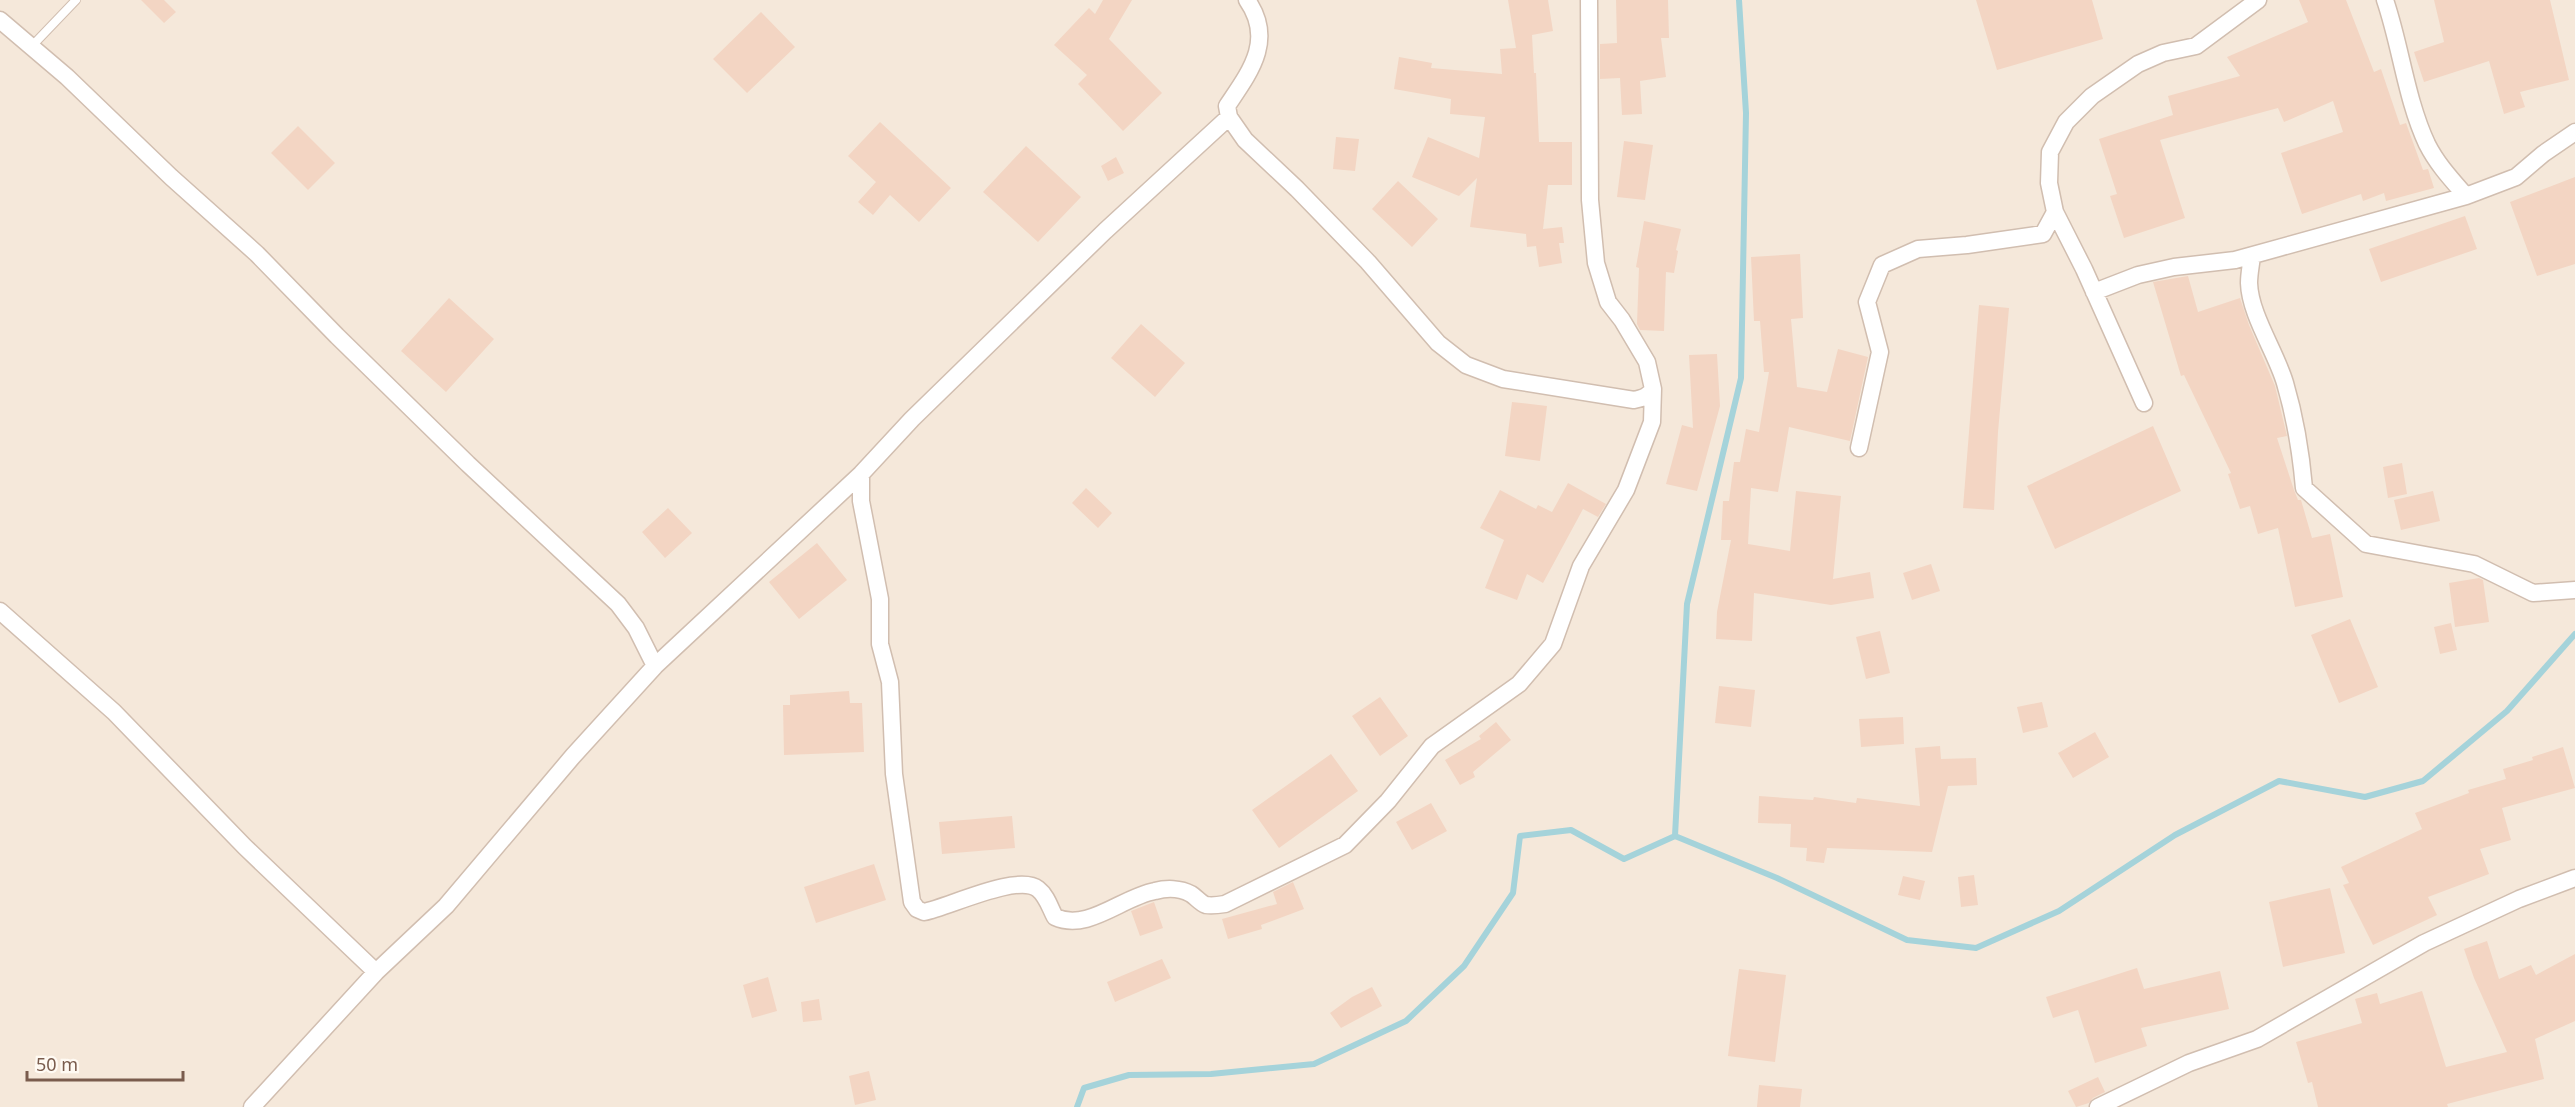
<svg xmlns="http://www.w3.org/2000/svg" width="2575" height="1107" font-family="'Noto Sans',sans-serif">
	<style>
		.residential { fill: #f5e8da }
		.lines { fill: none; stroke-linecap: round; stroke-linejoin: round }
		.stream { stroke: #a5d3da; stroke-width: 6 }
		.building { fill: #f3d5c3 }
		.service-casing { stroke: #d1beb0; stroke-width: 10 }
		.minor-casing { stroke: #d1beb0; stroke-width: 19 }
		.service { stroke: #fff; stroke-width: 8 }
		.minor { stroke: #fff; stroke-width: 16 }
	</style>
	<rect width="100%" height="100%" fill="#fdf6ec"/>
	<path class="residential" d="M0 0H2575V1107H0Z"/>
	<g class="lines">
		<path class="stream" d="M1675 836 1687 604 1741 378 1746 113 1739 0
			M1077 1107 1084 1088 1129 1075 1211 1074 1314 1064 1406 1021 1464 966 1513 893 1520 836 1571 830 1624 859 1675 836 1777 878 1907 940 1976 948 2059 911 2175 835 2279 781 2365 797 2423 781 2507 711 2575 634"/>
	</g>
	<path class="building" d="M141 0H164L176 12 164 23Z
		M1103 0H1132L1109 39 1162 93 1123 131 1078 84 1087 75 1054 45 1089 8 1095 14Z
		M1508 0H1548L1553 31 1532 35 1534 73H1536L1539 142H1572V185H1548L1543 229 1562 227 1564 243H1559L1562 263 1539 267 1536 246 1527 247 1526 234 1470 227 1477 178 1459 196 1412 177 1428 137 1479 158 1485 117 1450 114 1451 99 1394 89 1399 57 1432 63 1431 68 1502 74 1500 49 1516 48Z
		M1616 0H1668L1669 38H1661L1666 77 1640 81 1642 114 1622 115 1620 78 1600 79V44L1617 43Z
		M1976 0H2092L2103 39 1997 70Z
		M2299 0H2346L2374 72 2381 69 2400 125 2406 123 2423 170 2428 169 2434 188 2386 201 2384 193 2363 201 2361 194 2302 214 2281 153 2343 132 2333 101 2284 122 2278 108 2160 140 2185 218 2124 238 2110 196 2117 194 2099 139 2173 115 2168 96 2240 76 2227 57 2308 22Z
		M2434 0H2550L2569 80 2520 92 2525 107 2504 114 2489 61 2424 82 2414 52 2444 42Z
		M761 12 795 47 747 93 713 59Z
		M880 122 951 188 919 222 890 195 873 215 858 202 876 182 848 156Z
		M298 126 335 163 308 190 271 153Z
		M1336 137 1359 139 1355 171 1333 169Z
		M1624 141 1653 145 1645 200 1617 197Z
		M1026 146 1081 197 1038 242 983 192Z
		M1116 157 1124 173 1108 181 1101 166Z
		M2575 177V264L2537 276 2510 202Z
		M1398 181 1438 219 1412 247 1372 209Z
		M2465 216 2477 249 2381 282 2369 249Z
		M1644 221 1681 229 1676 250 1678 251 1674 273 1666 272 1664 331 1640 330 1637 324 1639 268 1636 267Z
		M1800 254 1803 318 1791 319 1797 387 1827 392 1838 349 1868 357 1850 441 1789 427 1778 492 1751 488 1748 544 1790 551 1796 491 1841 496 1833 579 1870 572 1874 598 1831 605 1754 593 1752 641 1716 639 1717 612 1731 540H1721L1723 501H1729L1734 462H1740L1746 429 1759 432 1769 372H1764L1760 321H1754L1751 257Z
		M2188 276 2198 312 2240 298 2249 325 2275 386 2287 436 2277 438 2294 490 2298 500H2301L2312 538 2330 534 2343 597 2295 607 2278 528 2258 534 2250 506 2240 509 2228 474 2231 473 2184 375 2181 376 2153 282Z
		M449 298 494 339 446 392 401 351Z
		M1979 305 2009 308 1998 432 1994 510 1963 508Z
		M1141 324 1185 363 1155 397 1111 358Z
		M1717 354 1720 406 1697 491 1666 484 1682 425 1693 428 1689 355Z
		M1512 402 1547 406 1540 461 1505 456Z
		M2153 426 2181 491 2055 549 2027 486Z
		M2402 463 2407 494 2388 498 2383 467Z
		M1568 483 1606 504 1598 517 1583 509 1543 583 1527 574 1517 600 1485 588 1504 540 1480 528 1500 490 1536 509 1538 505 1552 512Z
		M1086 488 1112 513 1098 528 1072 503Z
		M2433 491 2440 521 2401 530 2394 500Z
		M668 508 692 533 665 558 642 532Z
		M817 543 847 580 799 619 769 582Z
		M1931 564 1940 591 1912 600 1903 573Z
		M2479 578 2483 580 2489 622 2455 627 2449 583Z
		M2350 619 2378 687 2339 703 2311 635Z
		M2451 623 2457 650 2440 654 2434 627Z
		M1880 631 1890 673 1866 679 1856 637Z
		M1719 686 1755 690 1751 727 1715 723Z
		M849 691 850 703H862L864 752 784 755 783 705H790V695Z
		M1380 697 1408 736 1380 756 1352 716Z
		M2042 702 2048 727 2023 733 2017 707Z
		M1903 717 1904 744 1861 747 1859 719Z
		M1496 722 1511 740 1473 772 1475 777 1460 785 1445 760 1481 739 1479 736Z
		M2095 732 2109 757 2073 778 2058 753Z
		M1940 746 1941 759 1976 758 1977 785 1948 786 1932 852 1827 848 1824 863 1806 861 1807 848 1790 847 1791 824 1758 823 1759 796 1813 800 1814 797 1856 803 1857 798 1920 806 1915 748Z
		M2563 747 2575 788 2502 808 2511 840 2480 849 2489 874 2428 897 2437 915 2373 945 2343 885 2349 883 2341 867 2422 829 2415 813 2469 793 2468 790 2506 779 2503 769 2533 760 2532 757Z
		M1331 754 1358 791 1279 848 1252 810Z
		M1431 803 1447 831 1412 850 1396 822Z
		M1012 816 1015 848 942 854 939 822Z
		M874 864 886 900 816 923 804 887Z
		M1974 875 1978 905 1961 907 1958 877Z
		M1903 876 1925 881 1920 900 1898 895Z
		M1293 882 1304 909 1261 925 1262 929 1228 939 1222 919 1277 904 1273 892Z
		M2330 888 2345 953 2283 967 2269 902Z
		M1154 902 1163 928 1140 936 1131 911Z
		M2487 941 2499 979 2531 965 2536 975 2575 954V1021L2535 1039 2544 1079 2447 1104 2448 1107H2318L2312 1082 2308 1083 2296 1042 2362 1023 2355 999 2377 993 2380 1004 2422 991 2446 1067 2507 1052 2474 978 2464 949Z
		M1162 959 1171 978 1115 1002 1107 982Z
		M2137 968 2144 989 2220 971 2229 1009 2141 1028 2147 1046 2095 1063 2078 1010 2053 1018 2046 997Z
		M1739 969 1786 975 1775 1062 1728 1056Z
		M768 977 777 1011 752 1018 743 985Z
		M1372 987 1382 1006 1341 1028 1330 1013 1352 997Z
		M819 999 822 1020 803 1022 801 1002Z
		M869 1071 876 1100 855 1105 849 1076Z
		M2098 1077 2105 1092 2093 1098 2089 1103 2076 1107 2068 1091Z
		M1759 1085 1802 1089 1800 1107H1757Z"/>
	<g class="lines">
		<defs>
			<path id="service" d="M31 47 76 0"/>
			<path id="minor" d="M2385 0C2401 47 2406 99 2427 144 2437 164 2452 180 2466 196
				M0 20 67 77 171 177 257 254 337 336 468 464 618 604 636 628 655 666
				M1229 117 1245 140 1297 189 1368 262 1438 343 1466 365 1503 379 1634 400C1643 398 1649 396 1653 389L1647 362 1622 320 1608 302 1596 263 1590 200 1589 0
				M2252 256C2251 265 2249 274 2249 283 2250 315 2276 352 2285 383 2295 417 2301 453 2304 488L2366 544 2474 564 2533 593 2575 590
				M2094 292 2138 275 2174 267 2235 260 2466 196 2516 177 2543 154 2575 132
				M2144 403 2084 269 2055 212 2049 183 2050 152 2066 122 2092 96 2138 64 2163 53 2196 46 2258 0
				M1859 448 1880 352 1867 302 1882 265 1918 249 1967 245 2043 234 2055 212
				M861 474V501L880 599V644L890 682 894 774 912 902 917 909 924 912C949 907 1018 873 1038 889 1047 896 1050 908 1055 917 1088 932 1122 897 1155 891 1166 888 1180 888 1191 894 1196 897 1200 903 1206 905 1212 906 1219 905 1225 904L1345 845 1388 801 1432 746 1519 684 1553 644 1581 566 1626 490 1652 422 1653 389
				M0 611 114 712 245 847 376 972
				M252 1107 376 972 446 906 573 756 655 666 861 474 912 419 1105 231 1229 117 1227 106C1250 72 1275 40 1247 0
				M2098 1107 2189 1063 2257 1039 2424 943 2519 899 2575 878"/>
		</defs>
		<use href="#service" class="service-casing"/>
		<use href="#minor" class="minor-casing"/>
		<use href="#service" class="service"/>
		<use href="#minor" class="minor"/>
	</g>
	<path d="M27 1071v9h156v-9" fill="none" stroke="#7a5c4d" stroke-width="3"/>
	<text x="36" y="1071" font-size="18" fill="#7a5c4d" stroke="#fffaf3" stroke-width="4.5" paint-order="stroke">50 m</text>
</svg>
